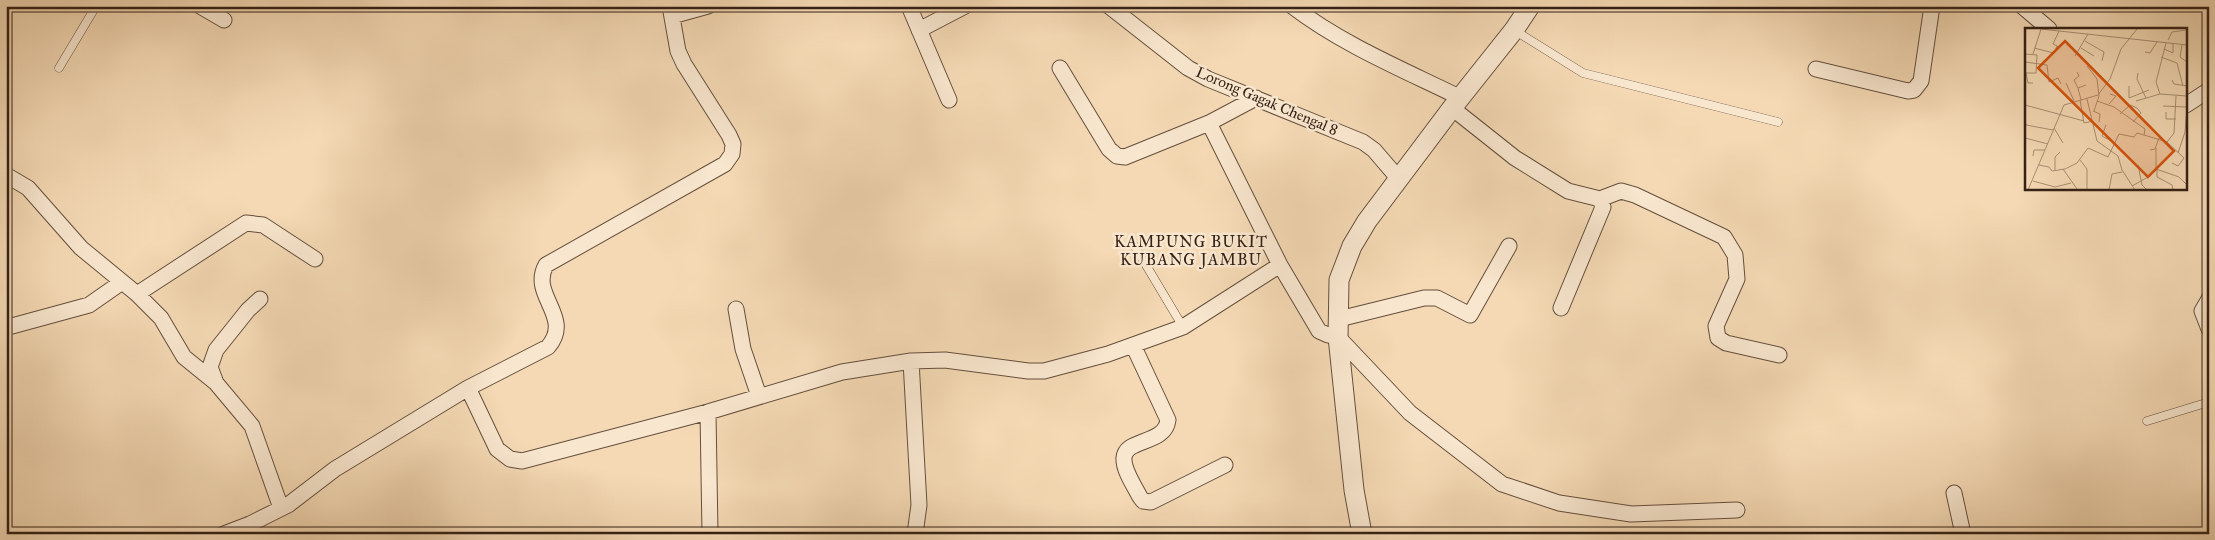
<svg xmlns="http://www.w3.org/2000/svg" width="2215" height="540" font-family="'IM FELL Great Primer',serif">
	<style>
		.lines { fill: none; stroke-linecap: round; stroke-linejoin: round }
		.service-casing { stroke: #654f3d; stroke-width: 9 }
		.minor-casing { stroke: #654f3d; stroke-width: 17 }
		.tertiary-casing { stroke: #654f3d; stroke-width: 21 }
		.service { stroke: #f8e6ce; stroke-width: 8 }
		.minor { stroke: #f8e6ce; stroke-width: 15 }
		.tertiary { stroke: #f8e6ce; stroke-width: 19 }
		.labels { text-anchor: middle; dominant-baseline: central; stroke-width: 5; stroke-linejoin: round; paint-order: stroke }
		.street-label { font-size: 15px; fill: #352115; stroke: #f8e6ce }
		.neighbourhood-label { font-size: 16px; letter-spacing: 1px; fill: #352115; stroke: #f8e6ce }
		.inset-road { fill: none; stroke: #a88f74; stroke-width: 1 }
		.view { fill: #d6530d; fill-opacity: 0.15; stroke: #d6530d; stroke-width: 2.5 }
		.inset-edge { fill: none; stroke: #352115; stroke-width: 2.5 }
	</style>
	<rect width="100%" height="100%" fill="#f4d9b4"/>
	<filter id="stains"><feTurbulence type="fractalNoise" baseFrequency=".004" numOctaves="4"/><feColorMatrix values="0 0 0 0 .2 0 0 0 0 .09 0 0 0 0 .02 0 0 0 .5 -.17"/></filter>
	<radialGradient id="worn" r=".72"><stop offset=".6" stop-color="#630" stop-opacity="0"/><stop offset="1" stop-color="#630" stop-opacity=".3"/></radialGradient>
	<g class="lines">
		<defs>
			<path id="service" d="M7 7V6
				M1514 30 1583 73 1778 122
				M59 68 96 6
				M1134 245 1183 327
				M2147 421 2209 402"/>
			<path id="minor" d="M200 6 224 20
				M909 6 949 100
				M1109 6 1188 68 1208 79 1363 142 1374 150 1398 178
				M1292 6C1343 45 1404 70 1461 98
				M2022 6 2049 29
				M672 16 708 6
				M919 30 965 6
				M1060 68 1109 149 1117 156 1125 157 1209 123 1256 98
				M1816 69 1908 91 1914 90 1921 81 1932 6
				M2186 105 2209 90
				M1452 108 1515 158 1568 191 1600 199 1603 207 1561 308
				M1209 123 1280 265 1319 331 1328 335 1338 337 1410 413 1502 484 1559 503 1631 514 1737 510
				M6 175 28 188 81 248 137 294 161 318 184 357 216 383
				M1600 199 1621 191 1635 195 1724 237 1735 255 1737 279 1716 326 1718 338 1726 343 1779 355
				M137 294 246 223 263 225 315 259
				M260 299 248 310 216 350 210 367 216 383 252 426 281 508
				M2209 299 2202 311 2209 329
				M736 309 743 349 759 396
				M1339 319 1424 298H1437L1470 315 1509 246
				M12 326 89 305 122 282
				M1133 345 1168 420C1165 445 1125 438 1124 458 1123 470 1135 487 1140 497L1143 501 1151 502 1225 465
				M911 361 919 505 915 534
				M468 388 548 347C574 317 529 295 546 265L725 164 732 154 733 144 729 135 684 64 678 51 670 6
				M708 412 710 534
				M1954 493 1963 534
				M224 534 250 524 288 505 335 469 468 388 497 449 510 459 522 461 708 412 842 372 911 361 945 360 1028 371H1044L1108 354 1183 327 1280 265"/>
			<path id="tertiary" d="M1362 534 1354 490 1338 337 1339 280 1352 246 1367 221 1452 108 1514 30 1530 6"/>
		</defs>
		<use href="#service" class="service-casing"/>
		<use href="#minor" class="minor-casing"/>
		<use href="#tertiary" class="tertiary-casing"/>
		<use href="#service" class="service"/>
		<use href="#minor" class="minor"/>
		<use href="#tertiary" class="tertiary"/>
	</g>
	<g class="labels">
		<g class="street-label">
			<text transform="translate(1267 101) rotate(23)">Lorong Gagak Chengal 8</text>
		</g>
		<g class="neighbourhood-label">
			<text x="1191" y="241">KAMPUNG BUKIT<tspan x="1191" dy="18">KUBANG JAMBU</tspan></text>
		</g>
	</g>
	<g transform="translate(2025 28)">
		<rect width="162" height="162" fill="#f4d9b4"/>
		<path class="inset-road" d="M16 1 162 17M143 12 147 4 161 2M60 13 79 24 77 33M157 17 155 29 162 34M34 19 28 16 34 3M9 20 29 25 32 18M56 20 69 28M139 21 148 25V16M120 24 125 25 132 14M0 26 12 27 11 45H0M8 26 16 1M50 28 63 6M136 29 152 35 158 58M0 34 22 37 24 54 33 50 36 56M62 38 72 51 74 68 69 83M52 44 54 48 49 52 53 60M1 45 3 55H8M113 45 112 51 121 70M147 52 149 56 162 58M41 55 49 73M104 58V70L124 62M135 66 131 54 141 15M62 71 72 113 93 128 97 142 110 162M55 72 59 95 68 93M56 72 53 60 61 57M72 73 89 79 120 101 119 107 142 114 159 130 153 138 147 135M111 73 135 66 162 68M84 76 91 68 85 66M0 77 59 93M138 78 162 79M68 83 75 86 74 94M141 84V91H151M95 86 105 77 112 80 116 85 108 94M0 93 1 97 28 102M81 97 77 108 90 115M29 100 38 115M0 110 23 116M142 114 149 105 151 68M131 120V141L154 149 162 157M125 122 130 121 134 110M153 125 160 104 162 79M8 128 9 122H20M55 132 62 141V162M14 137 24 139 27 143 40 141 52 135 63 120 83 129 94 106 109 109 112 105 119 107M113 137 117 157 122 162M38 141 52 161M132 141V149L147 157 148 162M30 142V129L35 124M8 153 30 159 46 155M107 158 123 149M3 162 39 77 73 67 85 51 96 21 112 1M84 162 87 146 97 144"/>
		<path class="view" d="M40 13 149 123 123 149 13 40Z"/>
		<rect width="162" height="162" class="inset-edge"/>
	</g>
	<rect width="2215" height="540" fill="none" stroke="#f4d9b4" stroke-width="25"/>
	<rect x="8" y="8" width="2200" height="525" fill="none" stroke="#352115" stroke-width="2.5"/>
	<rect x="12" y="12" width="2190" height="515" fill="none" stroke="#352115"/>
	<rect width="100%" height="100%" filter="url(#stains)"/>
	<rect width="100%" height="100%" fill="url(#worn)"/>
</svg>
